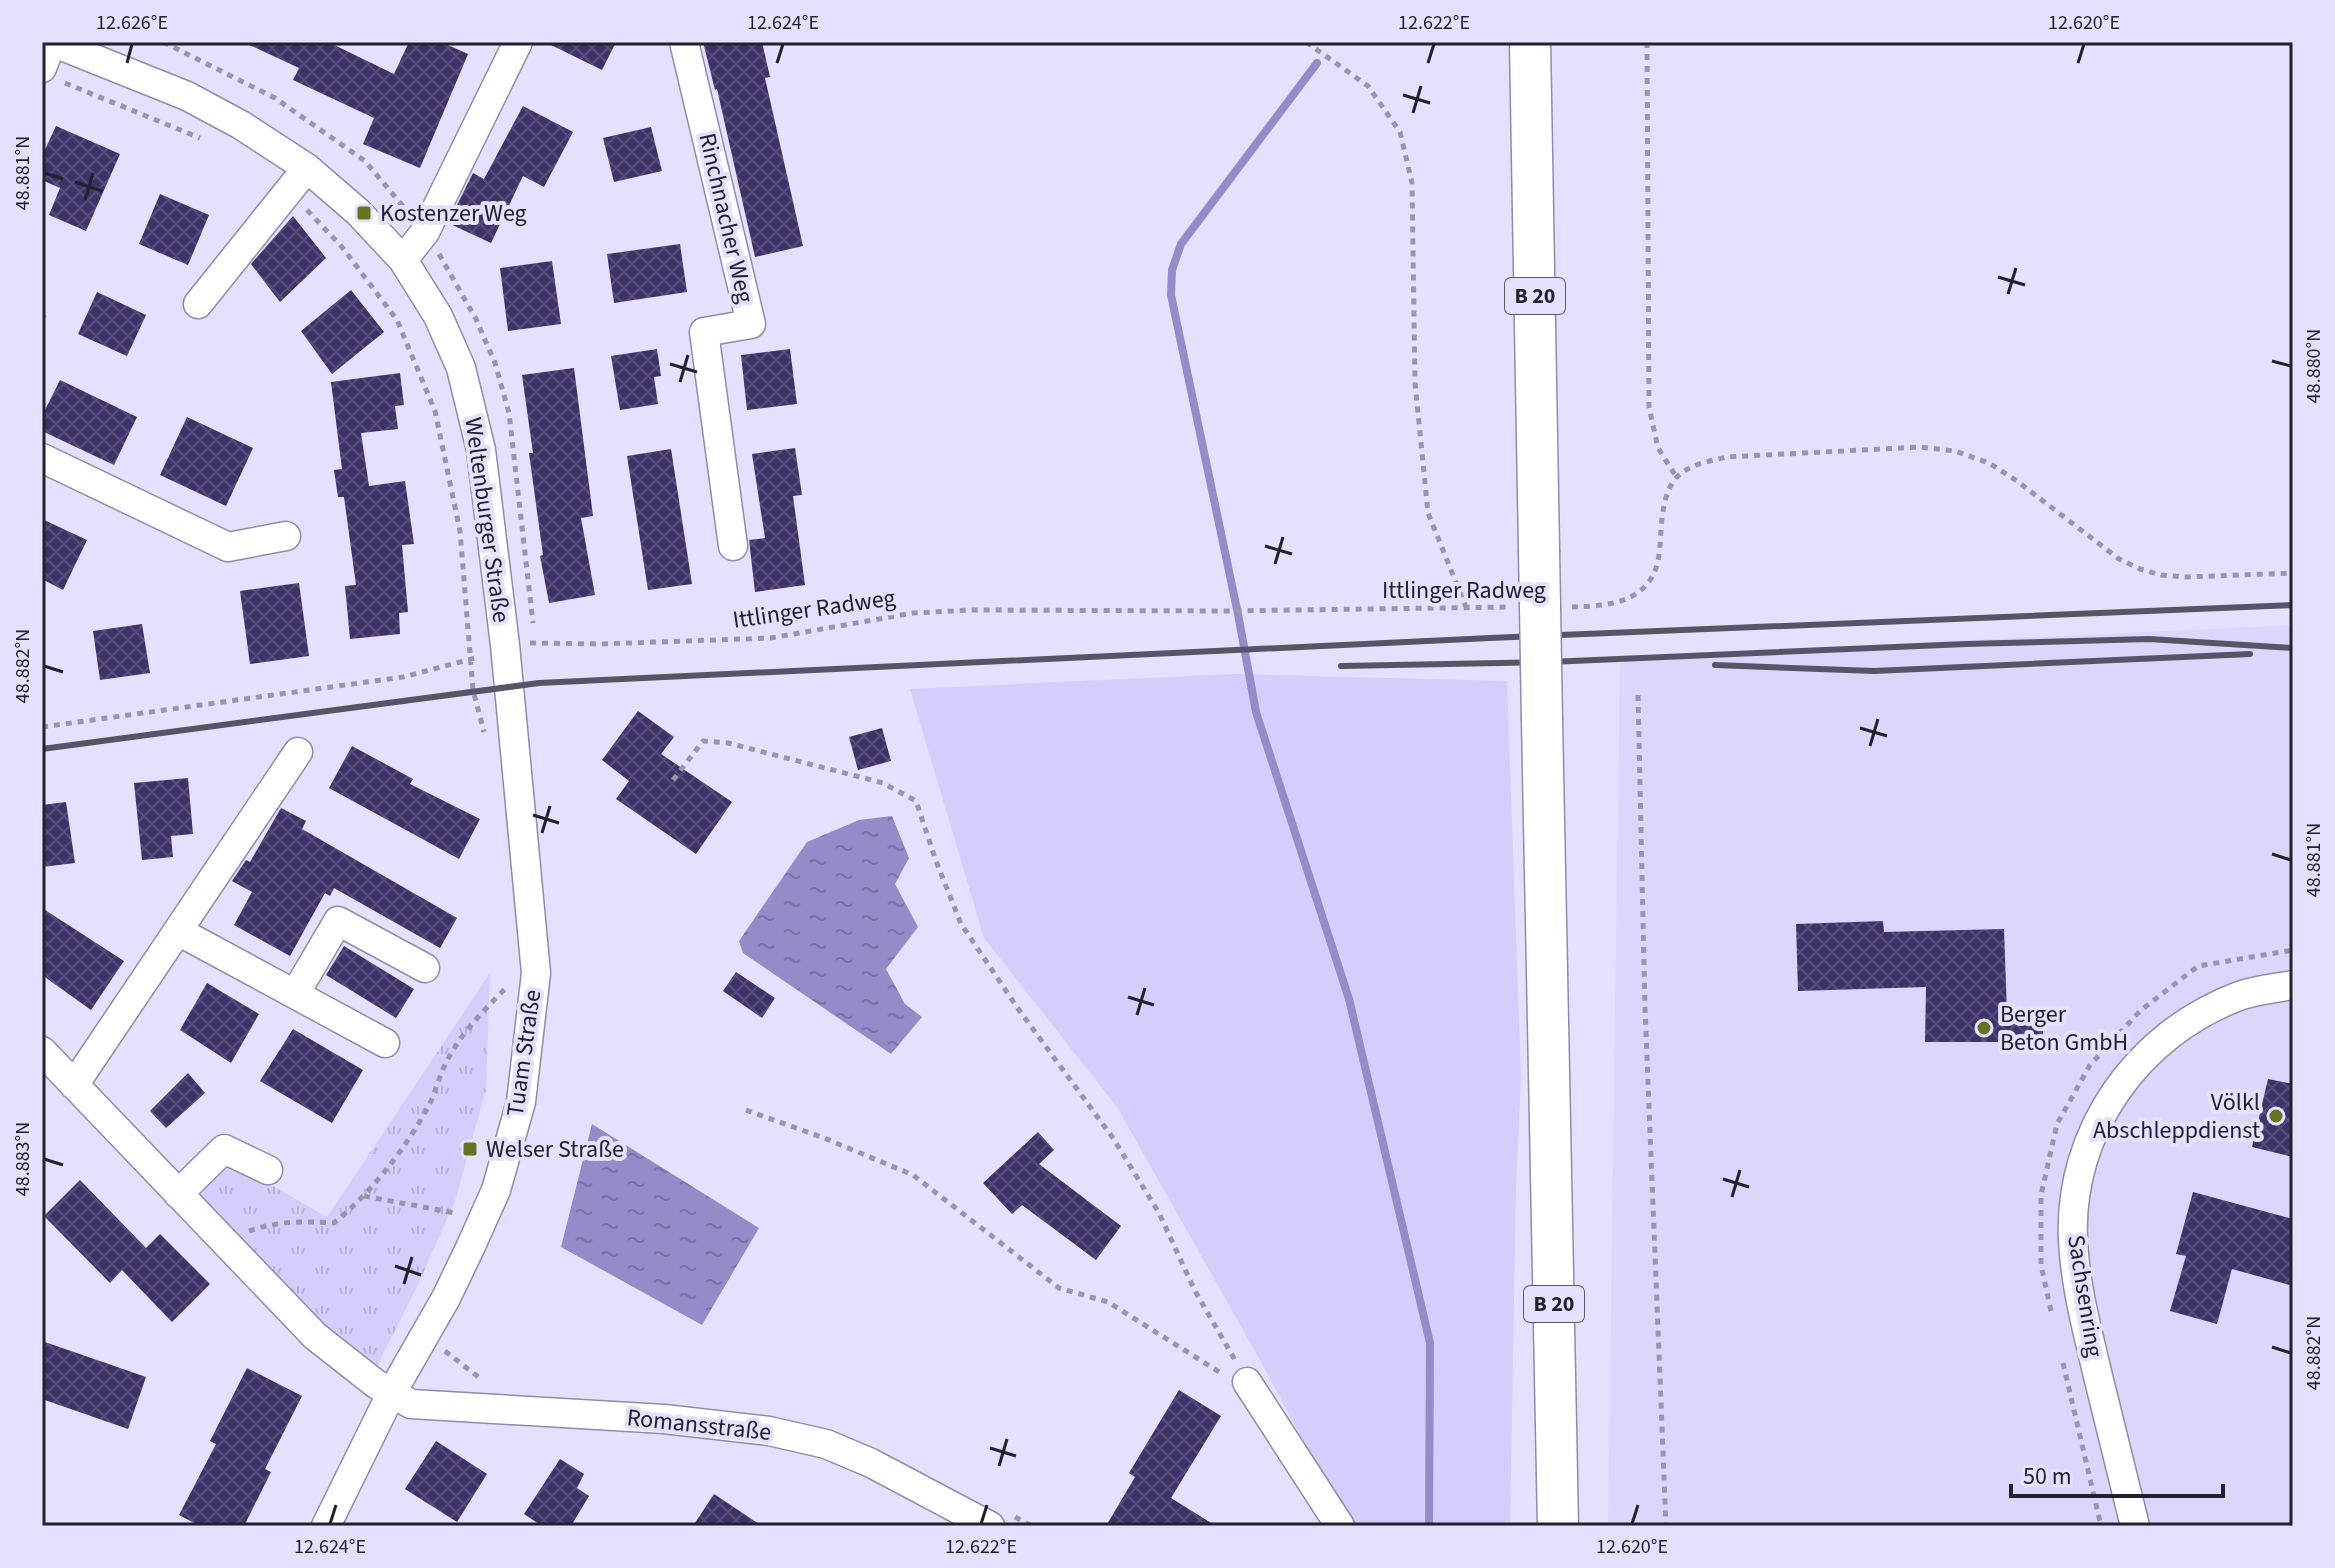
<svg xmlns="http://www.w3.org/2000/svg" width="2335" height="1568" font-family="'Source Sans 3',sans-serif">
	<style>
		.built { fill: #dbd6fb }
		.grass { fill: #d4cefd }
		.park { fill: url(#park-tufts) }
		.water { fill: url(#water-ripples) }
		.lines { fill: none; stroke-linecap: round; stroke-linejoin: round }
		.stream { stroke: #958bc9; stroke-width: 8 }
		.building { fill: url(#building-cross-hatch) }
		.minor-casing { stroke: #908ca8; stroke-width: 31 }
		.highway-casing { stroke: #908ca8; stroke-width: 43 }
		.path { stroke: #9996ac; stroke-width: 5; stroke-dasharray: 6 6; stroke-linecap: butt }
		.minor { stroke: #fff; stroke-width: 28 }
		.highway { stroke: #fff; stroke-width: 40 }
		.rail { stroke: #575565; stroke-width: 6 }
		.highway-bridge-casing { stroke: #908ca8; stroke-width: 43; stroke-linecap: butt }
		.highway-bridge { stroke: #fff; stroke-width: 40 }
		.ticks { fill: none; stroke: #22212b; stroke-width: 3 }
		.poi-dot { fill: #657421; stroke: #e4e0fe; stroke-width: 3 }
		.labels { text-anchor: middle; dominant-baseline: central; stroke-width: 8; stroke-linejoin: round; paint-order: stroke }
		.shield { fill: #e4e0fe; stroke: #5c5a6a; stroke-width: 2 }
		.shield-label { font-size: 22px; font-weight: bold; fill: #22212b }
		.poi-label { font-size: 24px; fill: #22212b; stroke: #e4e0fe; text-anchor: start }
		.street-label { font-size: 24px; fill: #22212b; stroke: #e4e0fe }
		.neatline { fill: none; stroke: #22212b; stroke-width: 3 }
		.ticks-label { font-size: 20px; text-anchor: middle; fill: #22212b }
	</style>
	<defs>
		<pattern id="park-tufts" width="24" height="20" patternUnits="userSpaceOnUse" patternTransform="scale(2)"><rect width="24" height="20" fill="#d4cefd"/><path d="M3 7l-1-3M5 7V3M7 7l1-3M15 17l-1-3M17 17v-4M19 17l1-3" fill="none" stroke="#b6b1d9"/></pattern>
		<pattern id="water-ripples" width="26" height="14" patternUnits="userSpaceOnUse" patternTransform="scale(2)"><rect width="26" height="14" fill="#958bc9"/><path d="M2 4q2-2 4 0t4 0M15 11q2-2 4 0t4 0" fill="none" stroke="#7971a3"/></pattern>
		<pattern id="building-cross-hatch" width="8" height="8" patternUnits="userSpaceOnUse" patternTransform="scale(2)"><rect width="8" height="8" fill="#3e3269"/><path d="M0 0l8 8M0 8l8-8" fill="none" stroke="#574e7a"/></pattern>
	</defs>
	<rect width="100%" height="100%" fill="#e4e0fe"/>
	<path class="built" d="M2293 625V1526H1608L1620 657Z"/>
	<path class="grass" d="M1235 674 1507 681 1521 1078 1516 1186 1510 1526H1349L1260 1360 1117 1107 984 938 910 689Z"/>
	<path class="park" d="M490 973 486 1090 455 1201 417 1287 373 1374 187 1192 223 1157 327 1217Z"/>
	<path class="water" d="M892 816 909 858 895 884 918 927 886 969 905 1004 922 1017 891 1054 743 953 739 941 807 842 859 820Z
		M592 1124 759 1228 702 1325 561 1247Z"/>
	<g class="lines">
		<path class="stream" d="M1317 63 1181 244 1172 270 1171 295 1238 614 1256 712 1349 999 1430 1343 1429 1526"/>
	</g>
	<path class="building" d="M243 42H328L394 74 409 42H441L468 54 420 168 363 144 374 118 293 80 299 68Z
		M545 42H616L602 70Z
		M703 42H762L770 77 765 78 803 246 755 257 717 89 715 90Z
		M523 106 573 132 544 187 523 176 491 243 448 223 473 173 484 179Z
		M56 126 120 154 86 231 49 215 60 188 42 180V156Z
		M651 127 662 171 614 182 603 138Z
		M160 194 209 215 188 265 139 244Z
		M293 216 326 258 280 302 251 264Z
		M680 244 687 292 614 303 607 254Z
		M552 261 561 324 508 331 500 268Z
		M351 290 384 332 332 374 301 331Z
		M97 292 146 315 127 356 78 334Z
		M657 349 661 376 654 377 658 404 620 410 611 356Z
		M790 349 797 404 747 410 741 355Z
		M574 368 593 516 581 518 595 595 549 603 540 556 543 555 529 453H533L522 375Z
		M400 373 404 405 395 406 398 429 361 433 369 486 405 481 414 544 402 545 408 612 399 613 400 634 350 639 345 586 356 585 344 497H338L334 470 342 469 331 382Z
		M60 380 137 417 114 465 42 431V416Z
		M187 417 253 448 226 506 160 475Z
		M795 448 802 495 793 496 805 585 755 592 749 540 765 538 752 454Z
		M671 449 692 584 648 590 627 456Z
		M42 519 87 540 63 590 42 579Z
		M299 583 309 656 250 664 240 591Z
		M142 624 150 673 100 680 93 631Z
		M638 711 674 737 661 754 732 802 696 854 616 799 629 781 602 760Z
		M882 728 891 761 858 770 849 737Z
		M352 746 413 779 410 784 480 819 459 859 329 788Z
		M188 778 193 834 171 836 173 857 142 860 134 783Z
		M66 802 75 863 42 867V805Z
		M281 808 306 821 302 829 457 918 440 948 334 888 330 896 325 893 290 956 234 925 252 892 232 881 246 860 250 862Z
		M42 908 124 961 91 1010 42 975Z
		M1883 921 1884 932 2004 929 2007 1013H2043V1042H1925L1926 987 1798 991 1796 924Z
		M344 946 414 989 396 1018 326 975Z
		M736 972 775 998 762 1018 723 991Z
		M207 983 259 1014 231 1063 180 1030Z
		M293 1029 363 1070 332 1123 260 1081Z
		M188 1073 205 1093 166 1128 150 1111Z
		M2268 1079 2293 1084V1157L2252 1147Z
		M1038 1132 1054 1150 1039 1164 1121 1226 1096 1260 1022 1205 1012 1214 983 1183Z
		M80 1180 146 1248 160 1234 210 1284 172 1322 122 1270 110 1283 44 1216Z
		M2193 1192 2293 1219V1286L2232 1269 2217 1324 2170 1311 2186 1256 2176 1254Z
		M42 1341 146 1377 128 1429 42 1399Z
		M247 1368 302 1396 265 1469 271 1472 244 1526H200L179 1515 216 1444 210 1441Z
		M1179 1390 1221 1416 1171 1498 1216 1526H1106L1135 1477 1129 1473Z
		M436 1441 487 1474 457 1522 405 1489Z
		M560 1459 584 1474 577 1488 589 1496 571 1526H542L524 1514Z
		M714 1494 762 1526H693Z"/>
	<g class="lines">
		<defs>
			<path id="minor" d="M52 42 187 96 241 125 307 168 358 212 403 260 438 316 461 368 481 450 505 645 536 973 521 1102 496 1190 470 1248 446 1298 391 1394 326 1526
				M684 42 751 324 704 332 733 546
				M42 68 52 42
				M403 260 425 232 518 42
				M198 304 307 168
				M42 458 228 547 286 536
				M178 931 385 1043
				M295 994 338 921 425 968
				M42 1051 315 1336 376 1384 411 1404 664 1419 769 1431 826 1444 871 1463 990 1526
				M74 1085 298 752
				M178 1194 224 1149 268 1170
				M1247 1382 1340 1526
				M2135 1526C2122 1475 2110 1423 2097 1372 2087 1329 2075 1285 2073 1240 2068 1131 2138 1034 2239 996 2256 990 2276 988 2293 985"/>
			<path id="highway" d="M1530 42 1539 550
				M1542 720 1558 1526"/>
		</defs>
		<use href="#minor" class="minor-casing"/>
		<use href="#highway" class="highway-casing"/>
		<path class="path" d="M163 42 275 98 365 161 407 211
			M1306 42 1368 86 1400 132 1412 183 1415 383 1428 513 1466 607
			M1647 42 1649 407 1658 448 1677 478
			M65 83 200 138
			M307 210 342 247 397 320 435 411 460 531 473 690 484 732
			M439 254 476 319 495 363 509 413 533 623
			M42 316 45 318
			M1572 607C1603 606 1643 605 1656 568 1661 554 1660 534 1662 519 1664 504 1666 490 1676 478 1689 464 1710 461 1727 457L1920 447 1955 451 1989 463 2017 481 2119 559 2140 569 2161 575 2186 577 2293 573
			M530 643 601 644 771 638 913 613 971 610 1226 611 1510 607
			M1638 695 1645 1008 1666 1526
			M42 727 403 677 479 657
			M673 780 703 741 728 743 883 783 916 801 936 861 961 924 1019 1010 1113 1138 1159 1213 1195 1291 1235 1360
			M746 1110 824 1138 913 1175 1059 1288 1108 1302 1224 1375
			M364 1196 455 1213
			M249 1231C277 1221 305 1221 334 1223 371 1193 408 1146 430 1103 436 1091 439 1076 446 1063 460 1034 484 1010 507 987
			M2051 1311 2041 1265V1195L2057 1124 2090 1065 2140 1011 2198 966 2293 950
			M445 1351 481 1379
			M2063 1363 2101 1526
			M1015 1517 1032 1526"/>
		<use href="#minor" class="minor"/>
		<use href="#highway" class="highway"/>
		<path class="rail" d="M1715 665 1874 671 2250 654
			M1341 666 1549 662 1966 644 2149 639 2293 648
			M42 749 539 683 1490 638 2293 605"/>
		<defs>
			<path id="highway-bridge" d="M1539 550 1542 720"/>
		</defs>
		<use href="#highway-bridge" class="highway-bridge-casing"/>
		<use href="#highway-bridge" class="highway-bridge"/>
	</g>
	<path class="ticks" d="M127 63 132 44M777 63 783 44M1428 63 1434 44M2078 63 2084 44M1403 95 1430 103M1413 113 1421 86M44 173 63 179M75 182 102 191M85 200 93 173M1998 277 2025 285M2008 294 2016 268M2272 361 2291 366M670 364 697 372M680 382 688 355M1265 546 1292 554M1275 564 1283 537M44 666 63 672M1860 728 1887 736M1870 746 1878 719M533 815 559 823M542 833 550 806M2272 854 2291 860M1128 997 1154 1005M1137 1015 1145 988M44 1159 63 1165M1723 1179 1749 1187M1732 1197 1740 1170M395 1266 421 1275M404 1284 412 1257M2272 1347 2291 1353M990 1448 1016 1456M999 1466 1007 1439M330 1524 336 1505M981 1524 987 1505M1632 1524 1638 1505"/>
	<g class="poi-dot">
		<rect x="356" y="205" width="16" height="16" rx="4"/>
		<circle cx="1984" cy="1028" r="8"/>
		<circle cx="2276" cy="1116" r="8"/>
		<rect x="462" y="1141" width="16" height="16" rx="4"/>
	</g>
	<g class="labels">
		<g class="shield">
			<rect x="1505" y="278" width="60" height="36" rx="6"/>
			<rect x="1524" y="1286" width="60" height="36" rx="6"/>
		</g>
		<g class="shield-label">
			<text x="1535" y="296">B 20</text>
			<text x="1554" y="1304">B 20</text>
		</g>
		<g class="poi-label">
			<text x="380" y="213">Kostenzer Weg</text>
			<text x="2000" y="1014">Berger<tspan x="2000" dy="28">Beton GmbH</tspan></text>
			<text x="2260" y="1102" text-anchor="end">Völkl<tspan x="2260" dy="28">Abschleppdienst</tspan></text>
			<text x="486" y="1149">Welser Straße</text>
		</g>
		<g class="street-label">
			<text transform="translate(726 218) rotate(77)">Rinchnacher Weg</text>
			<text transform="translate(487 520) rotate(82)">Weltenburger Straße</text>
			<text x="1464" y="590">Ittlinger Radweg</text>
			<text transform="translate(814 609) rotate(-8)">Ittlinger Radweg</text>
			<text transform="translate(524 1053) rotate(-82)">Tuam Straße</text>
			<text transform="translate(2085 1296) rotate(81)">Sachsenring</text>
			<text transform="translate(699 1425) rotate(6)">Romansstraße</text>
		</g>
	</g>
	<rect width="2335" height="1568" fill="none" stroke="#e4e0fe" stroke-width="88"/>
	<path d="M2011 1484v12h212v-12" fill="none" stroke="#22212b" stroke-width="4"/>
	<text x="2023" y="1484" font-size="24" fill="#22212b" stroke="#e4e0fe" stroke-width="6" paint-order="stroke">50 m</text>
	<rect x="44" y="44" width="2247" height="1480" class="neatline"/>
	<g class="ticks-label">
		<text x="132" y="29">12.626°E</text>
		<text x="783" y="29">12.624°E</text>
		<text x="1434" y="29">12.622°E</text>
		<text x="2084" y="29">12.620°E</text>
		<text transform="translate(22 173) rotate(-90)" y="7">48.881°N</text>
		<text transform="translate(2313 366) rotate(-90)" y="7">48.880°N</text>
		<text transform="translate(22 666) rotate(-90)" y="7">48.882°N</text>
		<text transform="translate(2313 860) rotate(-90)" y="7">48.881°N</text>
		<text transform="translate(22 1159) rotate(-90)" y="7">48.883°N</text>
		<text transform="translate(2313 1353) rotate(-90)" y="7">48.882°N</text>
		<text x="330" y="1553">12.624°E</text>
		<text x="981" y="1553">12.622°E</text>
		<text x="1632" y="1553">12.620°E</text>
	</g>
</svg>
